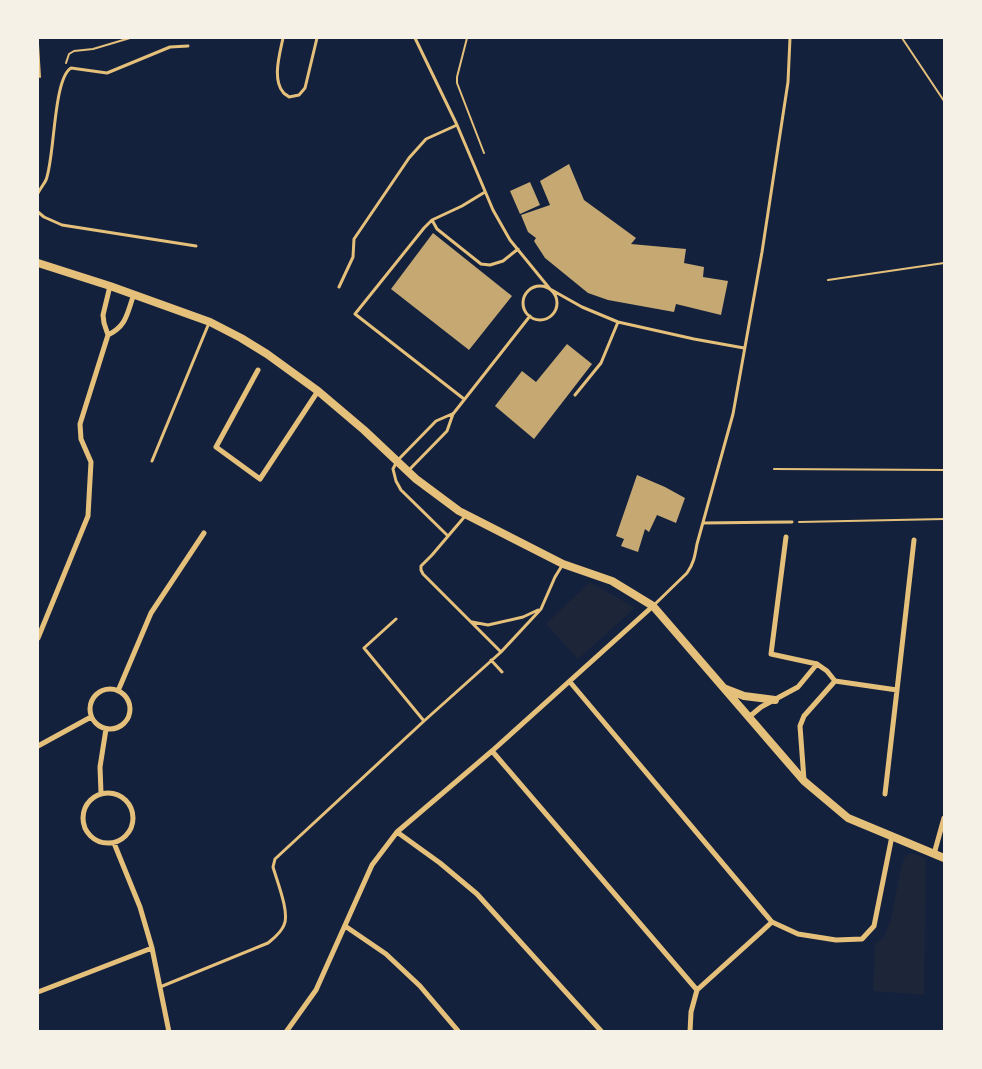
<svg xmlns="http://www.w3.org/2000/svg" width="982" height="1069" font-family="Overpass,sans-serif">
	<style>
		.green { fill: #1d2539 }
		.building { fill: #c6a872 }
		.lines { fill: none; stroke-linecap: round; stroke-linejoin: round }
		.path { stroke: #e5c07b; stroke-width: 2 }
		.service { stroke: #e5c07b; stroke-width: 3 }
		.minor { stroke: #e5c07b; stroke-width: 5 }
		.tertiary { stroke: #e5c07b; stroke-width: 8 }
	</style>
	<rect width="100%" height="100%" fill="#14213d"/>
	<path class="green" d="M590 582 635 608 578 659 546 624Z
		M911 853 926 858 924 995 873 991 875 944 884 937 891 919 900 873 904 858Z"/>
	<path class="building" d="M569 164 584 200 636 238 631 244 686 249 684 263 704 267 703 277 728 281 721 315 676 304 674 312 608 300 588 293 545 258 534 241 536 238 528 232 521 215 550 205 540 181Z
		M530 182 540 205 520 214 510 191Z
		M433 233 512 296 469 350 391 289Z
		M567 344 592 364 534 439 495 406 522 371 536 382Z
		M637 475 665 487 685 498 676 523 657 515 649 532 645 529 638 552 621 546 624 539 616 536Z"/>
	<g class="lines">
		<path class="path" d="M467 38 457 77V83L484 153
			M902 38 944 101
			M38 44 40 77
			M66 63 69 54 74 51 93 49 130 38
			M828 280 944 263
			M774 469 944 470
			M799 522 944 519"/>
		<path class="service" d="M283 38C280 53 272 79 283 92 284 94 287 95 289 97L299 95 305 88 317 38
			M415 38 457 125 493 210 510 240 550 289 582 307 618 322 694 339 744 348
			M485 192 462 206 432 220 437 229 481 264 490 265 503 261 518 249
			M38 193C40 189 44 184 46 180 55 157 53 79 71 68L107 73 170 47 188 46
			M38 212 44 217 62 225 196 246
			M432 220 424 228 355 314 464 399
			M523 303a17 17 0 1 1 34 0a17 17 0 1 1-34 0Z
			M339 287 353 257 354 239 409 158 426 139 457 125
			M575 395 601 363 618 322
			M152 461 209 323
			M408 471 447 431 453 414 530 316
			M466 515 432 555 421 566V570L423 574 501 652
			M703 523 792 522
			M448 536 401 490 396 481 393 469 397 461 436 421 452 414
			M653 606 687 573C694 563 695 555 697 544L733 414 762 252 788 82 790 38
			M396 619 364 648 424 721 501 652 541 609 555 577 563 564
			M472 622 488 625 523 617 538 610
			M491 660 502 672
			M160 987 268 943C274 938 281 933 284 925 290 913 277 881 273 867L275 859 424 721"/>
		<path class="minor" d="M108 335C127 326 127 313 134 294
			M258 370 216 447 260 479 318 391
			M786 537 771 654 817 664 827 671 835 681 897 690 914 540
			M38 638 88 516 91 462 81 439 80 424 108 335 104 323 103 315 110 286
			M570 682 772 922
			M90 709a20 20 0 1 1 40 0a20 20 0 1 1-40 0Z
			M118 691 151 613 204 533
			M749 717 761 707 798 687 817 664
			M38 746 91 717
			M492 751 697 990
			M804 780 800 726 804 716 835 681
			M83 818a25 25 0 1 1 50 0a25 25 0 1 1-50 0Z
			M101 793 100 767 106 729
			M885 794 897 690
			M397 832 440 863 477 894 602 1032
			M114 843 140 907 152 948 169 1032
			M934 854 944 818
			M345 926 386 954 420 986 459 1032
			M697 990 772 922 798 934 836 940 862 939 874 926 892 836
			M38 992 152 948
			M286 1032 316 990 372 865 397 832 492 751 653 606
			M690 1032 691 1012 697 990"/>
		<path class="tertiary" d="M38 263 110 286 210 322 241 338 267 354 318 391 364 430 416 479 459 511 563 564 612 581 653 606 804 781 848 818 944 858
			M726 689 744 696 775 700"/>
	</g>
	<rect width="982" height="1069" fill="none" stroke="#f6f1e7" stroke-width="78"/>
</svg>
